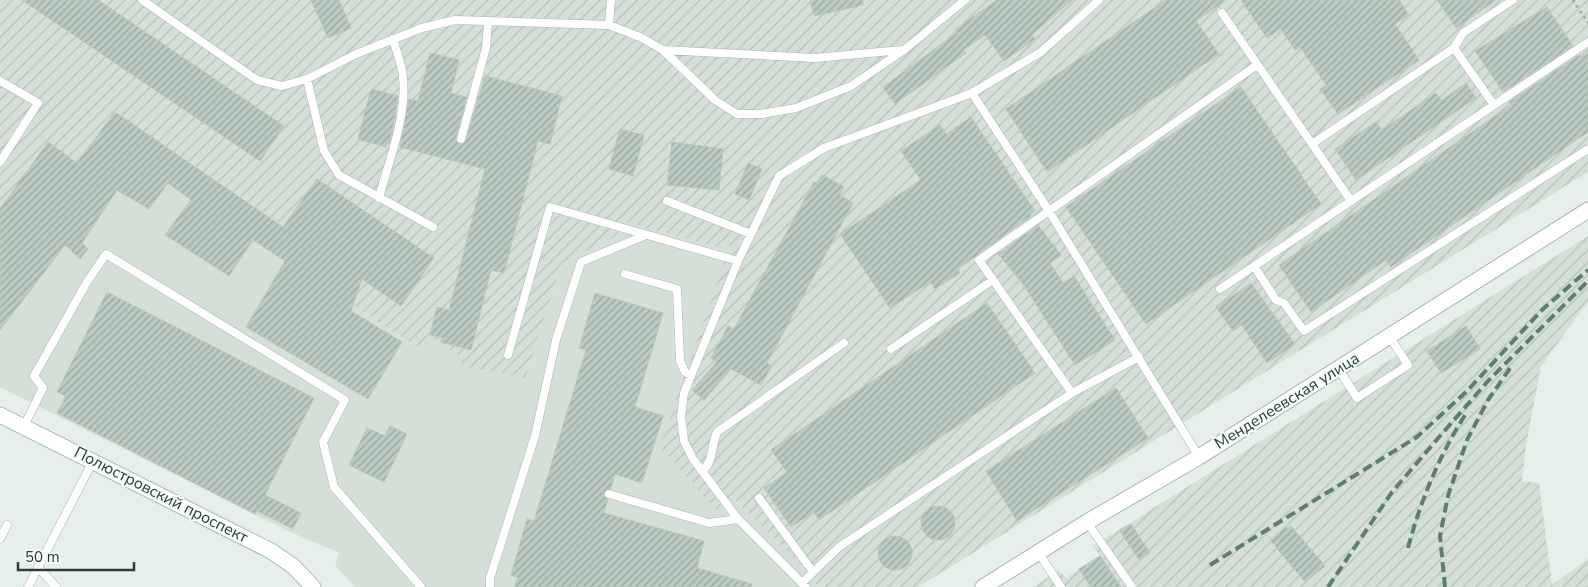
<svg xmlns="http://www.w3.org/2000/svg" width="1588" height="587" font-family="'Nunito Sans',sans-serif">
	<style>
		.built { fill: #d4dfd8 }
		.industrial { fill: url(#industrial-furrows) }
		.building { fill: url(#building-hatch); stroke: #b8c9bf }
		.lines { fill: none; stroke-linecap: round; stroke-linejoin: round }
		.service-casing { stroke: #a8b8b0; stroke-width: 9 }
		.minor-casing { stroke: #a8b8b0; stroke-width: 17 }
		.secondary-casing { stroke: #a4bbb0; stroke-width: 17 }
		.path { stroke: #86b39e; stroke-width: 2.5; stroke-dasharray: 2.5 4; stroke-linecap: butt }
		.service { stroke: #fff; stroke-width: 8 }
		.minor { stroke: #fff; stroke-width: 15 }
		.secondary { stroke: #fff; stroke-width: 15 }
		.rail { stroke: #5f7d70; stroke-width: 4; stroke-dasharray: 10 5; stroke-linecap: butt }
		.labels { text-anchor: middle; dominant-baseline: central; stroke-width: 4; stroke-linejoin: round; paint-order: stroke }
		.street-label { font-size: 16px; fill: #244235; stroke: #f7fbf8 }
	</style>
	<defs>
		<pattern id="industrial-furrows" width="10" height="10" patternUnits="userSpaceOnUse" patternTransform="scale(1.25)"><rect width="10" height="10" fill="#d4dfd8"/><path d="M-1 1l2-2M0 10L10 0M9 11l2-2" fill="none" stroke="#b6c1ba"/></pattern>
		<pattern id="building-hatch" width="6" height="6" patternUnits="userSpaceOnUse" patternTransform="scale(1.25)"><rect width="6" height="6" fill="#bbcac2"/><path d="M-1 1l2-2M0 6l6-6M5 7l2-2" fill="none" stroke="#98a69e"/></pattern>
	</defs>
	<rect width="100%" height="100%" fill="#e6efea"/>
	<path class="built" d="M115 112 362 279 353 306 420 347 429 334 462 358V366L526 378 562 263 615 237 625 222 713 246 730 245 719 279 716 509 731 496 805 569 819 587H355L335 565 339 553 286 530 0 387V270Z"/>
	<path class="industrial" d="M0 0H1588V172L918 587H819L805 569 731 496 716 510 660 446 730 245 713 246 625 222 615 237 562 263 526 378 461 366 462 358 429 335 420 348 353 306 362 279 115 112 0 270Z
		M1588 236V301L1541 367 1526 445 1522 481 1539 483 1552 585 1588 559V587H1033L1059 570 1066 578 1100 556 1093 546Z"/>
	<path class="building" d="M22 0H98L284 126 260 161Z
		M311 0H339L351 28 328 38Z
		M810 0H863V5L814 16Z
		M997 0H1072L1032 35 1035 39 1004 61 985 35 963 50 966 53 895 104 883 87 958 32 956 29Z
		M1166 0H1226L1196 21 1219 54 1047 172 1006 109Z
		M1241 0H1399L1409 15 1395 24 1419 60 1338 114 1320 89 1326 85 1300 47 1295 50 1281 29 1267 38Z
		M1437 0H1496L1456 28Z
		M1547 7 1573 46 1503 92 1475 51Z
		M430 53 459 60 451 93 467 97 456 138 459 144H463L466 140 485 76 562 96 550 144 538 141 504 273 491 270 471 350 441 342 442 338 430 335 437 307 449 310 485 169 400 147 409 99 418 101Z
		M1588 53V132L1391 267 1386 260 1311 312 1279 265 1511 105 1509 102 1579 55 1581 58Z
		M1466 83 1476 98 1356 180 1335 149 1376 122 1382 130 1436 93 1441 101Z
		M1241 87 1321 204 1146 324 1066 207Z
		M371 89 398 96 394 122 389 144 387 143 386 147 358 139Z
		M115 112 283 227 317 179 434 258 401 306 362 279 351 311 402 342 368 399 246 327 285 261 253 240 229 276 165 235 191 200 168 183 149 209 117 190 82 243 88 249 80 259 65 245 0 330V209L48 142 77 163Z
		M971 117 1035 211 1030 214 1031 216 958 269 960 273 935 289 930 282 890 308 840 234 921 180 901 151 940 125 946 134Z
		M620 129 644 135 633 176 609 169Z
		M672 142 723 149 719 190 667 185Z
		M748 163 762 169 749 200 735 194Z
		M822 175 844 187 840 195 853 203 767 363 772 366 761 385 731 369 704 400 692 390 717 362 711 358 728 326 734 329 814 182 817 183Z
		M1038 225 1061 255 1050 263 1063 283 1074 276 1115 340 1075 365 1023 284 998 254Z
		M1251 283 1295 344 1267 363 1242 325 1233 331 1216 307Z
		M107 292 314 398 265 495 301 513 293 529 257 511 255 514 57 413 66 396 57 392Z
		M595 293 663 313 635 407 663 416 642 483 615 474 611 489 604 492V496L608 499 604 513 704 541 697 568 752 584 751 587H514L518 577 511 575 527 519 534 521 586 350 579 348Z
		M987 303 1035 373 819 520 814 512 791 527 764 488 787 472 771 450Z
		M1466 326 1480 349 1441 373 1427 351Z
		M1116 388 1148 438 1017 521 986 471Z
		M390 426 407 434 384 482 349 465 367 428 385 436Z
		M921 523a17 17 0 1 1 34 0a17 17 0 1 1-34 0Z
		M1131 524 1150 553 1139 560 1120 531Z
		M1291 526 1325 566 1305 582 1270 540 1286 527 1287 529Z
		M878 553a17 17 0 1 1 34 0a17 17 0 1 1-34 0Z
		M1100 556 1121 587H1091L1079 569Z"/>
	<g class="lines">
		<defs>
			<path id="service" d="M142 0 257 80 282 86 307 79 356 54 422 28 455 20 609 25 640 37 663 50 715 100 737 114H761L796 108 851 86 904 50 965 0
				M1222 13 1312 144
				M609 25 611 0
				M1454 48 1463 33 1513 0
				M663 50 815 58 902 50
				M307 79 324 151 339 175 433 227
				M0 81 38 103 0 162
				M972 93 1049 211 1199 457
				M461 139 486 48 488 23
				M379 198C389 160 407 117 403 77 402 64 396 51 393 39
				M667 201 751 234
				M1351 201 1312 144 1454 48 1494 105
				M1254 266 1276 300 1284 303 1304 331 1588 149
				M625 274 677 289 680 361 685 372 691 375
				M1220 289 1588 42
				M891 349 993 280
				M508 355 550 207 738 261
				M1338 368 1357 398 1408 365 1389 336
				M1072 393 979 260 1257 65
				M24 426 43 388 34 376 87 282 106 254 345 400 323 442 334 487 421 587
				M702 471C714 462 711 445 717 432L844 343
				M609 494 709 523 738 519
				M759 498 813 572
				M1087 522 1132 587
				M0 539 7 525
				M1038 552 1061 587
				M38 567 56 587
				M802 583 839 547 1072 393 1139 357
				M28 587 93 461
				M490 587V578L535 436 556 340 581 262 646 235
				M806 587 738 519 693 459 684 441 681 416 684 393 738 261 779 176 824 148 972 93 1041 52 1099 0"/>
			<path id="minor" d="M983 587 1087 522 1199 457 1588 210"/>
			<path id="secondary" d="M0 415 271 551 293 566 313 587"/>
		</defs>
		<use href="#service" class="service-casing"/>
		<use href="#minor" class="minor-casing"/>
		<use href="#secondary" class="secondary-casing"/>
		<path class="path" d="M1573 0 1588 23"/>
		<use href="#service" class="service"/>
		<use href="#minor" class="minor"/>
		<use href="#secondary" class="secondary"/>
		<path class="rail" d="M1408 548C1421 499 1440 454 1467 412
			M1210 565 1417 437 1466 392 1543 309 1588 270
			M1328 587 1392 492 1440 436 1488 381 1588 281
			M1445 587 1440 536 1448 496 1467 440 1488 400 1513 364"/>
	</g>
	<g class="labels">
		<g class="street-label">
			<text transform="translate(1287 401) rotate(-32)">Менделеевская улица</text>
			<text transform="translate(161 495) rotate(27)">Полюстровский проспект</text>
		</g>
	</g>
	<path d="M18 562v8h116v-8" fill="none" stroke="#244235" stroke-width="2.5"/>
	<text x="25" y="562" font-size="15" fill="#244235" stroke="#f7fbf8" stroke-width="4" paint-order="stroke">50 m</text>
</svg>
